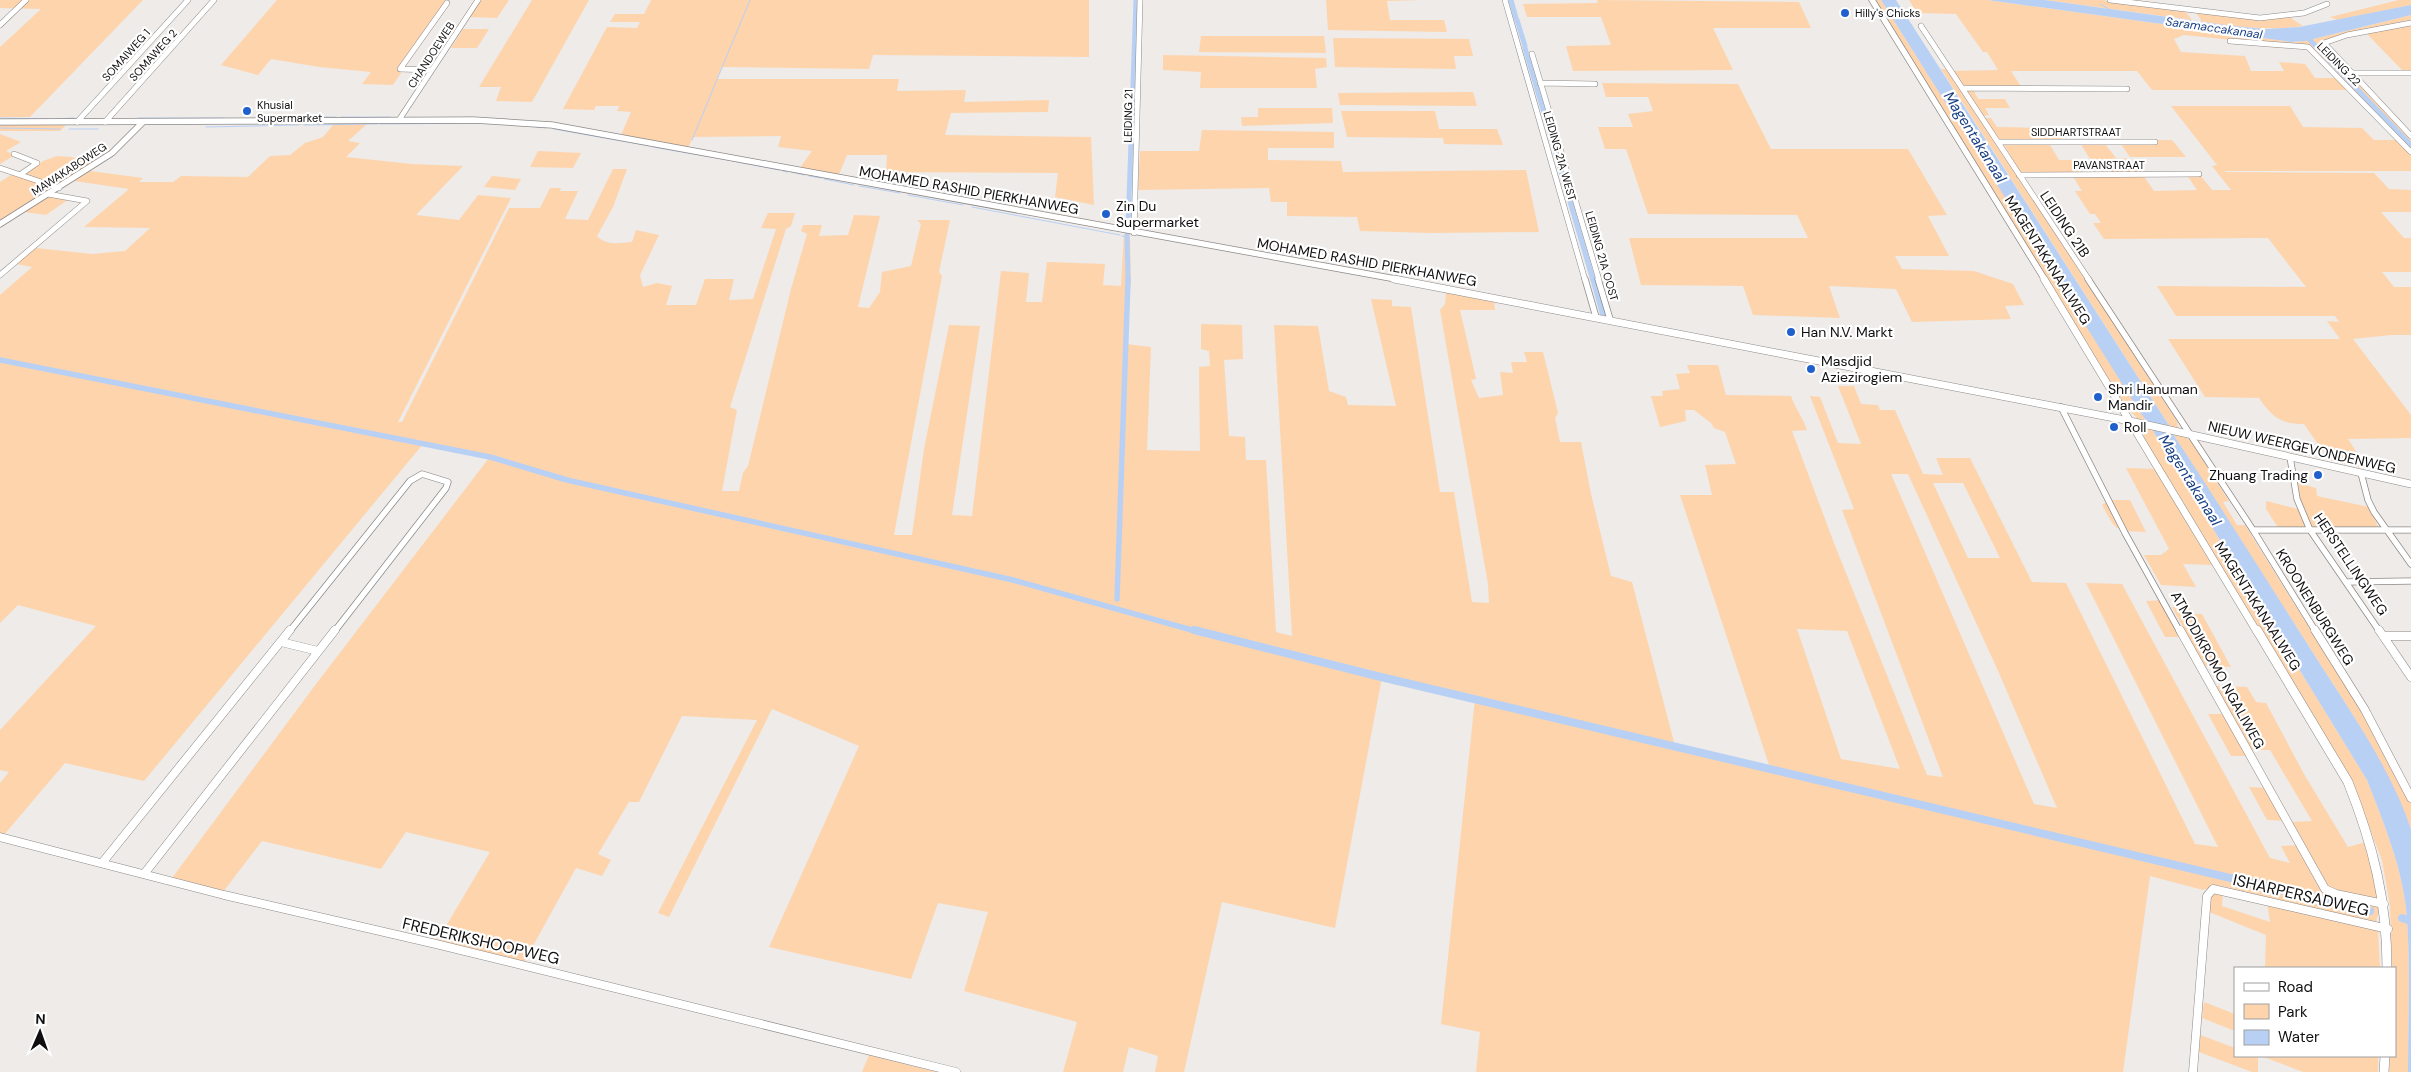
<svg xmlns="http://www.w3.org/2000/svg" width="2411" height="1072" font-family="'DM Sans',sans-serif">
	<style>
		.green { fill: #fed4ad; fill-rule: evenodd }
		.water { fill: #b9d0f5 }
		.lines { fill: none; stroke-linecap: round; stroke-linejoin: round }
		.stream { stroke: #b9d0f5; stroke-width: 1 }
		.canal-far2 { stroke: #b9d0f5; stroke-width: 5 }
		.canal-far1 { stroke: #b9d0f5; stroke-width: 5.5 }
		.canal { stroke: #b9d0f5; stroke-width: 8 }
		.minor-far2-casing { stroke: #8d8a88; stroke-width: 6 }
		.minor-far1-casing { stroke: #8d8a88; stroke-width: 7 }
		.minor-casing { stroke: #8d8a88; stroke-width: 9 }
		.tertiary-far2-casing { stroke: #8d8a88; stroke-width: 7 }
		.tertiary-far1-casing { stroke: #8d8a88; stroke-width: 8 }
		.tertiary-casing { stroke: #8d8a88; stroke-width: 10 }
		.minor-far2 { stroke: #fff; stroke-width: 5 }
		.minor-far1 { stroke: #fff; stroke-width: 5.5 }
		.minor { stroke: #fff; stroke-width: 8 }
		.tertiary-far2 { stroke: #fff; stroke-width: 5.5 }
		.tertiary-far1 { stroke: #fff; stroke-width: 7 }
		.tertiary { stroke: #fff; stroke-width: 9 }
		.poi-dot { fill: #2160cc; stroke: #fff; stroke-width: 2 }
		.labels { text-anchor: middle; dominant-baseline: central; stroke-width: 4.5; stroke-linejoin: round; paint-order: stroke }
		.far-poi-label { font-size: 11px; fill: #100e0e; stroke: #fff; text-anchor: start }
		.far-street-label { font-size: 11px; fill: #100e0e; stroke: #fff }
		.far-water-label { font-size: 12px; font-style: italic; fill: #173f84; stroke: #fff }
		.street-label { font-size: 14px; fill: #100e0e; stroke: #fff }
		.poi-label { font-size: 14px; fill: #100e0e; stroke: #fff; text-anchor: start }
		.water-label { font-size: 15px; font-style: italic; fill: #173f84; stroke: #fff }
		.near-street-label { font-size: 16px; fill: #100e0e; stroke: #fff }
	</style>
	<rect width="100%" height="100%" fill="#eeebe8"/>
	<path class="green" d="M0 0H143L30 117H0V47L41 9 0 8Z
		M277 0H450L393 85 362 84 371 72 319 67 271 59 258 75 221 65Z
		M480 0H509L497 18 469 17Z
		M532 0H589L532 102 496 101 501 87H479Z
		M651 0H1089V57L873 55 869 69 722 67 717 79H899L897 91 966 90 964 102 1049 100 1048 112 951 113 945 135 1091 137 1094 205 1055 197 1058 173 886 172 887 155H847L838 177 799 169 812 151 778 147 781 136 693 137 688 148 621 135 631 112 617 111 619 106H596L594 110 563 109 607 27 637 28 640 22H610L615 14H644Z
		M1326 0H1422L1387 1 1390 20H1444L1447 32 1328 30Z
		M1597 0 1799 2 1811 28H1713L1733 70 1573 71 1566 46 1611 45 1601 17H1527L1523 4 1598 3Z
		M1875 0H1881L2147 422 2138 419 2126 407Z
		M1909 0H1988L2291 42 2305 41 2411 15V22L2345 34 2321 44 2411 139V150L2317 53 2301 44H2270L2184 35 2174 39 2181 52 2245 56 2251 71H2284L2279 62 2305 64 2315 78H2339L2350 90H2152L2137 71H2011L2022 88 1964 87 1952 71 1998 70 1987 52H1983L1956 14 1917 13Z
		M2045 0H2102L2185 11 2192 20Z
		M2399 0H2411V5L2337 20 2330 17Z
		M2196 12 2232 16H2288L2303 26C2269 31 2236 27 2202 22Z
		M2411 24V72H2404L2366 33Z
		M463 29H489L477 48H451Z
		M1201 36H1324L1326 53 1199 52Z
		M1333 38 1469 39 1473 56H1454L1456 69 1335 67Z
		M1163 55 1326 58 1327 67 1315 69 1317 88H1200L1201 72 1163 70Z
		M1941 69H1948L2177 421 2178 429 2170 427Z
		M1602 83 1738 84 1771 149H1908L1947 215 1928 216 1949 256H1895L1902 269 1974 271 2013 284 2024 305 2005 306 2011 319 1912 322 1896 289 1829 286 1840 318 1753 315 1743 286 1641 285 1629 238H1808L1797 215 1648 214 1626 149H1605L1598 127H1633L1628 114 1653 111 1648 97H1606Z
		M1967 90H1981L1974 91 1978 99H2005L2010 108H1985L1989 115 1983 116Z
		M1473 92 1477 106 1340 105 1338 93Z
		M2171 106H2290L2303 127 2362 128 2374 140H2398L2411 154V171H2224L2226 172 2374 173 2389 189 2411 190V212H2381L2404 238H2411V272H2382L2394 287H2411V335H2391L2353 339 2411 415V438L2348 439 2367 469 2329 460 2304 424C2280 424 2272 417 2259 398L2205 397 2168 339H2340L2327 321 2339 322 2335 316H2176L2157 286 2306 287 2268 238 2104 239 2093 223H2101L2095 214H2090L2075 191H2082L2072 175H2143L2154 191 2197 190 2188 177 2200 175 2212 190H2231L2212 166 2217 165Z
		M1258 108H1332L1333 123 1242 126 1241 117H1258Z
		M1341 111H1435L1439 129H1497L1503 145 1444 144 1443 138 1347 137Z
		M1985 118H1991L1997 127 2054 128 2064 142 1999 141Z
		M0 124H65V126L60 131H0Z
		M334 124H367L348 141 360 143 346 157 412 164 463 166 416 215 459 220 478 195 511 198 398 422H402L509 208H540L550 188H561L560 191H578L565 219 588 220 613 169H627L613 207 597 236C606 246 620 243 632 242L636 230 659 235 640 275 643 287 657 283 672 286 666 305H696L705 279H734L729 300 753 299 776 229 761 228 768 213H795L791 226 786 229 730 407 737 410 722 491H739L743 473 748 466 791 289 807 234 801 231 803 225H822L819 236 848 235 854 215 880 216 858 307 869 308 880 292 882 272 911 266 921 224 917 220H950L939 272 942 276 894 535H912L924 449 949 325 980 326 952 515 972 516 1001 271 1029 273 1026 302H1042L1047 262 1105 264 1103 285 1121 286 1124 234H1130L1131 286 1128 287 1126 344 1151 347 1147 450 1200 451 1199 367 1210 366 1209 351 1201 349V324L1242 325 1243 359 1224 360 1229 436 1245 437 1246 460H1266L1276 632 1292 636 1274 325 1318 326 1329 391 1346 397 1348 405 1396 406 1371 299 1392 300V306L1411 307 1440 492H1454L1472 602 1489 603 1488 584 1440 310 1445 304 1446 292 1494 300 1495 310H1460L1476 379 1471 380 1479 398 1503 395 1500 372 1513 373 1511 362H1527L1524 352H1543L1558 413 1555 418 1560 442H1581L1591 494 1611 576 1632 582 1675 746 1770 768 1680 495H1712L1705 465 1736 464 1725 432 1714 428 1711 423 1694 410H1685L1686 421 1660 427 1651 396H1663L1662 391 1680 389 1676 374 1690 373 1687 365H1718L1726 395 1791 396C1795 408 1803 418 1807 430L1792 431 1834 543 1927 775 1943 777 1842 510 1854 509 1810 396 1820 397 1838 443 1861 444 1838 386H1854L1861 404 1878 405 1880 410H1895L1923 474 1943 475 1936 458H1970L2032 582 2066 583 2195 844 2218 847 2086 583 2122 584 2270 858 2290 863 2281 846 2301 845 2325 890 2378 906 2379 911 2376 922H2368L2218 885 2203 890 2150 876 2123 1072H1476L1480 1032 1441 1024 1475 699 1382 677 1335 928 1222 902 1184 1072H1155L1158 1056 1129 1047 1123 1072H1063L1077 1022 964 991 988 912 938 903 911 979 769 947 859 746 772 709 669 917 658 913 757 720 682 716 639 802H629L598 854 611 860 602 876 576 868 524 962 437 941 490 852 406 832 381 869 262 841 223 892 172 878 316 684 489 458 423 444 144 781 65 763 3 836 0 835V783L9 772 0 770V730L96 626 18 605 0 623V295L32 267 16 264 36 248 92 254 125 251 150 228 84 227 129 189 74 181 90 171 143 178 139 182H173L181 176 248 177 270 156 290 155 305 143 323 137ZM1891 474H1908L1999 673 2057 808 2034 804ZM1933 483H1963L2000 558H1968ZM1797 629 1847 631 1900 769 1841 759Z
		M1202 130 1334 132V148H1268V160L1341 161 1343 172 1526 170 1539 232 1432 233 1360 231 1357 217 1287 216V202H1271L1269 188 1138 190 1140 151H1199Z
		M0 134 21 142 6 151 15 155 0 164Z
		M2144 140H2172L2186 157H2130L2120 143Z
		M2003 143H2049L2059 160H2073L2083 174H2021Z
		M2080 143 2105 144 2116 158 2130 159 2141 174H2111L2101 159H2090Z
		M538 151 581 153 573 168 530 167Z
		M57 156 71 157 95 164 57 186 25 174 43 161Z
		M14 173 54 188 0 223V182Z
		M492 176 521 179 515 190 484 187Z
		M48 196 69 199 46 215 24 212Z
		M2143 429H2152L2367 780C2383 821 2401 864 2406 908 2411 962 2408 1018 2408 1072H2389L2390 1056H2395V968H2392L2390 906 2382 860 2349 776 2144 438Z
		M2173 434 2185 437 2191 441 2229 501 2223 502 2237 525H2245L2371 727 2411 803V828L2382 765 2356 720Z
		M2126 468 2155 469 2212 565 2183 564 2196 587 2161 585 2144 555H2161L2169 549Z
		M2298 483 2316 488 2317 496 2369 507 2378 527H2313L2310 525 2300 502Z
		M2110 500H2130L2146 532C2114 531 2117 532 2102 505Z
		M2266 501 2298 509 2305 525 2302 528 2279 529 2266 509Z
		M2165 600 2185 637H2165L2146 601Z
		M2172 607H2189L2192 614H2202L2231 667 2204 666Z
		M2216 686 2247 687 2256 702 2266 703 2304 774 2348 847 2366 842 2374 865 2378 901 2329 888 2292 822 2312 821 2270 750H2251Z
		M2208 714H2227L2251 756H2231Z
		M2249 787 2269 788 2287 821 2267 820Z
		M2216 892 2223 893 2222 906 2270 922 2267 902 2378 930 2380 968H2265L2266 935 2209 912 2211 894Z
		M2204 1002 2235 1014V1031L2202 1018Z
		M2200 1035 2235 1048V1056L2258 1057V1072H2252L2199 1052Z
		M869 1055 936 1072H862Z
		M2261 1056H2378V1072H2303Z"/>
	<path class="water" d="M1881 0H1896L2170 427 2147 422 2138 409Z
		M1988 0H2045L2233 26 2266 29 2299 27 2411 5V15L2305 41 2291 42Z
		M2152 429 2173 434C2221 507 2268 582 2315 656 2350 711 2390 767 2411 829V1072H2408C2408 1018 2411 962 2406 908 2401 864 2383 821 2367 780Z"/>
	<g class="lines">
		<path class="stream" d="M2100 4 2109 9
			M255 117H336
			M341 117H390
			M0 118 49 119
			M138 118H223
			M56 119 74 118
			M380 124 481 123
			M304 125 377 124
			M206 127 299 125
			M536 127 546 128
			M0 128 60 129
			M69 129H98
			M554 129 650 146
			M692 140 750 0
			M653 147 728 160
			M732 161 779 170
			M783 171 787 172
			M791 172 804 175
			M809 176 821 178
			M824 179 854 185
			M859 186 900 193
			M908 195 963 205
			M972 207 1120 235
			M1122 236 1128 237"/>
		<path class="canal-far2" d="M1511 0 1516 18
			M1517 20 1525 46
			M2307 37 2411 145
			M1525 48 1593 280
			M1128 227 1136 0
			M1127 235 1128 280"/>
		<path class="canal-far1" d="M1593 279 1603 315
			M0 360 490 457 567 480 1013 580 1199 632
			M1117 599 1128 279"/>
		<path class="canal" d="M1194 630 1381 677 2370 911
			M2402 918 2411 921"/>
		<defs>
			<path id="minor-far2" d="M1505 0 1585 280
				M2110 0 2260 18 2304 13 2327 4
				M2411 23 2347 35 2324 43 2411 136
				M0 25 26 0
				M1921 26 2089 280
				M2230 41 2308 47 2411 152
				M1532 54 1599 280
				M431 70 400 69 447 3
				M2350 73H2411
				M1540 83 1595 84
				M1962 88 2127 89
				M399 120 478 0
				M77 122 188 0
				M105 122 214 0
				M1998 142H2155
				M14 154 37 163 21 174
				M0 168 59 188
				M2019 175 2199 174
				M1134 233 1140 0
				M0 275 87 201 48 194"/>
			<path id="minor-far1" d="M1585 279 1596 317
				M1598 279 1610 319
				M2088 279 2253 530 2316 632
				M2061 407 2125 533 2180 632
				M2290 457 2297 499 2310 530 2380 632
				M2361 473 2368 500 2374 512 2411 564
				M2253 530H2411
				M2346 582 2411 581
				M289 632 410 481 422 474 448 482 446 488 334 632"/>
			<path id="minor" d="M2180 630 2325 889 2336 894 2384 904
				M2315 630 2365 710 2411 798
				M2379 630 2411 677
				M2383 636H2411
				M281 642 318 651
				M0 837 224 895 436 944 956 1072
				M102 863 290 630
				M144 874 335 630
				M2193 1072 2207 896 2213 889 2388 929"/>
			<path id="tertiary-far2" d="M1872 0 2045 280
				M0 122 474 120 552 125 1401 280
				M0 224 112 153 143 122"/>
			<path id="tertiary-far1" d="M1394 279 2130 421 2411 484
				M2044 279 2257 632"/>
			<path id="tertiary" d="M2257 630 2348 782C2373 845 2387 900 2387 968
				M2384 1072 2385 1056"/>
		</defs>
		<use href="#minor-far2" class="minor-far2-casing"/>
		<use href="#minor-far1" class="minor-far1-casing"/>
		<use href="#minor" class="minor-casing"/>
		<use href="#tertiary-far2" class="tertiary-far2-casing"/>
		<use href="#tertiary-far1" class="tertiary-far1-casing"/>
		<use href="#tertiary" class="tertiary-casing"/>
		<use href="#minor-far2" class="minor-far2"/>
		<use href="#minor-far1" class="minor-far1"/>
		<use href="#minor" class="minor"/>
		<use href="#tertiary-far2" class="tertiary-far2"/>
		<use href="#tertiary-far1" class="tertiary-far1"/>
		<use href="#tertiary" class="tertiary"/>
	</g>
	<g class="poi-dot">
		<circle cx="1845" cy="13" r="5"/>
		<circle cx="247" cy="111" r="5"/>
		<circle cx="1106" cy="214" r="5"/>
		<circle cx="1791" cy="332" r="5"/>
		<circle cx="1811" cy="369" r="5"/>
		<circle cx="2098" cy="397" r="5"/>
		<circle cx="2114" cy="427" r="5"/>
		<circle cx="2318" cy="475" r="5"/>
	</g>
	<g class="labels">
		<g class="far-poi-label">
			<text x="1855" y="13">Hilly's Chicks</text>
			<text x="257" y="105">Khusial<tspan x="257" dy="13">Supermarket</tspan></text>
		</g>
		<g class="far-street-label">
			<text transform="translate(126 55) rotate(-48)">SOMAIWEG 1</text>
			<text transform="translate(153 55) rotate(-48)">SOMAWEG 2</text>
			<text transform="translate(431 55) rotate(-57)">CHANDOEWEB</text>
			<text transform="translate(2339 64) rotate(45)">LEIDING 22</text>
			<text transform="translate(1128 116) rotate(-89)">LEIDING 21</text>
			<text x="2076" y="132">SIDDHARTSTRAAT</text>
			<text transform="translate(1560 156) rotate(74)">LEIDING 21A WEST</text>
			<text x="2109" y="165">PAVANSTRAAT</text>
			<text transform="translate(69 169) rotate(-33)">MAWAKABOWEG</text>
			<text transform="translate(1602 256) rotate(74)">LEIDING 21A OOST</text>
		</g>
		<g class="far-water-label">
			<text transform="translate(2214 28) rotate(8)">Saramaccakanaal</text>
		</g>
		<g class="street-label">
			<text transform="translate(969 190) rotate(10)">MOHAMED RASHID PIERKHANWEG</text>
			<text transform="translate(2065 224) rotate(56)">LEIDING 21B</text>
			<text transform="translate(2048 260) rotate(58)">MAGENTAKANAALWEG</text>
			<text transform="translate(1367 262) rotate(10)">MOHAMED RASHID PIERKHANWEG</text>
			<text transform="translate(2302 447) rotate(13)">NIEUW WEERGEVONDENWEG</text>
			<text transform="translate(2351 564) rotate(56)">HERSTELLINGWEG</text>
			<text transform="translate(2258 606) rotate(58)">MAGENTAKANAALWEG</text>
			<text transform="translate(2315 607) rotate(58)">KROONENBURGWEG</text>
			<text transform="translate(2218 670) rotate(61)">ATMODIKROMO NGALIWEG</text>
		</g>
		<g class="poi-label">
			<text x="1116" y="206">Zin Du<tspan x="1116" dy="16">Supermarket</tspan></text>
			<text x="1801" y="332">Han N.V. Markt</text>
			<text x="1821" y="361">Masdjid<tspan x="1821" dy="16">Aziezirogiem</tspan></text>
			<text x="2108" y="389">Shri Hanuman<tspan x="2108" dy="16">Mandir</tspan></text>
			<text x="2124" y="427">Roll</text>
			<text x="2308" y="475" text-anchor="end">Zhuang Trading</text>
		</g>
		<g class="water-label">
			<text transform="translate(1975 137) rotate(58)">Magentakanaal</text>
			<text transform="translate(2190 480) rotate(58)">Magentakanaal</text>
		</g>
		<g class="near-street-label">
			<text transform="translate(2301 895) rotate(13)">ISHARPERSADWEG</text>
			<text transform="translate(481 941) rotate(13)">FREDERIKSHOOPWEG</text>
		</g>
	</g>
	<rect x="2234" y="967" width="162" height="90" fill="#ffffff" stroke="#9f9f9f"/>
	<rect x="2244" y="983" width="25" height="8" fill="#ffffff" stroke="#9f9f9f"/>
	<text x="2278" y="992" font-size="15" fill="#100e0e">Road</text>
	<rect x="2244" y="1004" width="25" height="15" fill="#fed4ad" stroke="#9f9f9f"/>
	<text x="2278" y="1017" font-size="15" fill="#100e0e">Park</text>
	<rect x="2244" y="1030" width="25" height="15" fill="#b9d0f5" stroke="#9f9f9f"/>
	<text x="2278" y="1042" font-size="15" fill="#100e0e">Water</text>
	<g transform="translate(40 1032) rotate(2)" stroke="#ffffff" stroke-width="4" paint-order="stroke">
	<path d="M0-4L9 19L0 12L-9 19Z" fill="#100e0e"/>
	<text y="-8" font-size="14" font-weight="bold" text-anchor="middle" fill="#100e0e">N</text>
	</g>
</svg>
